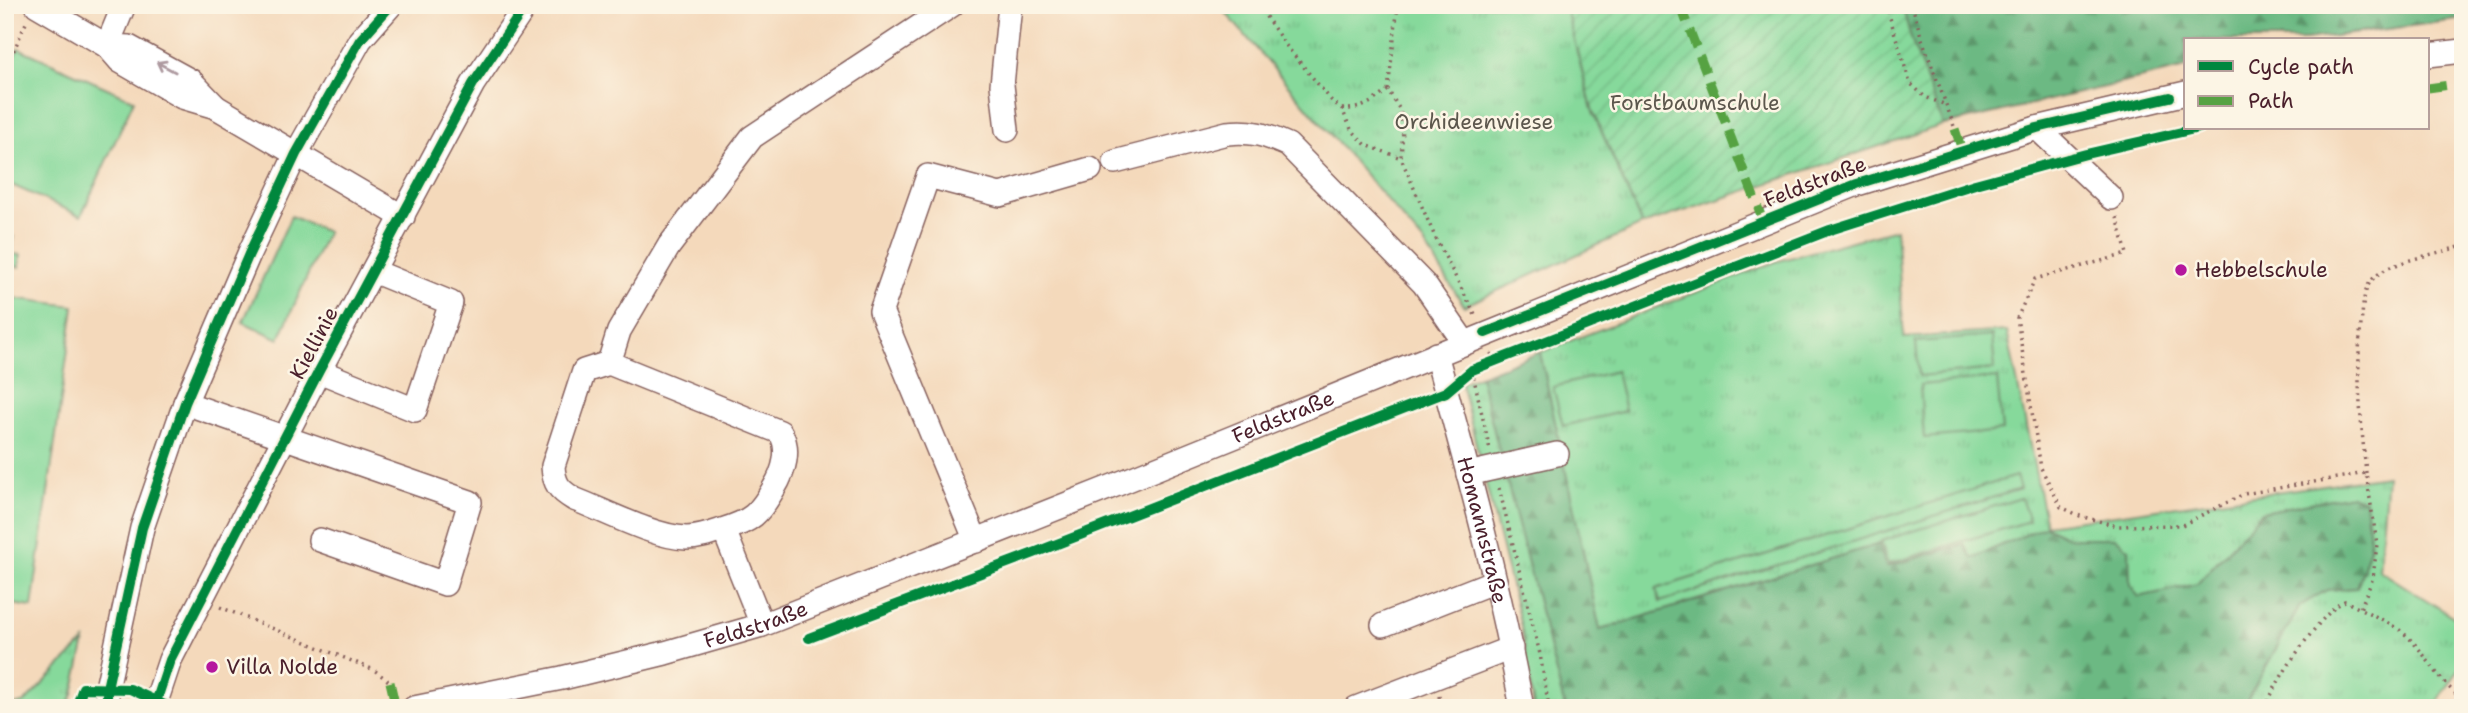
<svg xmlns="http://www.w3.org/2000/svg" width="2468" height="713" font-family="'Shantell Sans',sans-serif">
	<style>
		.grass { fill: url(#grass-tufts); stroke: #687c63; stroke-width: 2 }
		.forest { fill: url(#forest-firs); stroke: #5b6c57; stroke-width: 2 }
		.garden { fill: url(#garden-furrows); stroke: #687c63; stroke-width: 2 }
		.pitch { fill: #86d99b; stroke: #687c63; stroke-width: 2 }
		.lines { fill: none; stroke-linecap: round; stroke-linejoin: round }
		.minor-casing { stroke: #86605d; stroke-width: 26 }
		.path { stroke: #86605d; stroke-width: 3.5; stroke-dasharray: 2 5; stroke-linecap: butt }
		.minor { stroke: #fff; stroke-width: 23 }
		.quiet { stroke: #56a243; stroke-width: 9; stroke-dasharray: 18 9; stroke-linecap: butt }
		.cycleway-casing { stroke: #fcf5e5; stroke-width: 15 }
		.cycleway { stroke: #00873e; stroke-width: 10 }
		.oneway { stroke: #ae9aa0 }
		.poi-dot { fill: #b5179e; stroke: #fcf5e5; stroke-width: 2.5 }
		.labels { text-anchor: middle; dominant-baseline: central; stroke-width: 5; stroke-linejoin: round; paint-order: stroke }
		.park-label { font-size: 21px; fill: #5c574d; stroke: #fcf5e5 }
		.street-label { font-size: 21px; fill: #4a1f2b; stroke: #fcf5e5 }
		.poi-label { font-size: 21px; fill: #4a1f2b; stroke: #fcf5e5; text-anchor: start }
	</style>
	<defs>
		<pattern id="grass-tufts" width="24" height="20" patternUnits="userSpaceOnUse" patternTransform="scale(1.75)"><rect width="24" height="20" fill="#86d99b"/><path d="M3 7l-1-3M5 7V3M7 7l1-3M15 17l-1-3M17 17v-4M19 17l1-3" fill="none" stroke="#75ba86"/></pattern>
		<pattern id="forest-firs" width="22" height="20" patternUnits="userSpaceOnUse" patternTransform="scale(1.75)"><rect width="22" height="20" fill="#6cb983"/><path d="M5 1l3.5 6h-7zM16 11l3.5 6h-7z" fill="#5b966b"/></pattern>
		<pattern id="garden-furrows" width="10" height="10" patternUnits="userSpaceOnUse" patternTransform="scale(1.75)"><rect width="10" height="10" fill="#86d99b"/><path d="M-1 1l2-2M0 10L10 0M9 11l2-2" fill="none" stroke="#75ba86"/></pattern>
	</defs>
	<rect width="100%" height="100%" fill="#fcf5e5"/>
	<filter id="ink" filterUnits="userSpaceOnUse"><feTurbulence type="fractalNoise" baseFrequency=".0143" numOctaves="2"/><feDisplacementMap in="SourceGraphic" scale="14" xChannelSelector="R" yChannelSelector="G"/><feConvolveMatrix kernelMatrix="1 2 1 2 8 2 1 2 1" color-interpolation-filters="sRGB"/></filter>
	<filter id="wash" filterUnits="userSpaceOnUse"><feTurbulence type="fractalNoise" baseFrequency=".00686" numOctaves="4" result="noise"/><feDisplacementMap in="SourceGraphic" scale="28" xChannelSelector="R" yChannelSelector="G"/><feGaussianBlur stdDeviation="1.57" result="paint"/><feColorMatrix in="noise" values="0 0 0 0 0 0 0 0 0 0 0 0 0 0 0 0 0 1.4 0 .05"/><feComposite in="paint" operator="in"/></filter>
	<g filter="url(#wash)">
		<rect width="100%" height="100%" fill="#f4d9bb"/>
		<path class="grass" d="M1219 5H1565L1592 109 1642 225 1464 306 1424 243Z
			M1896 229 1904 338 2007 331 2046 525 2387 476 2379 570 2463 623V663L2434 708H1534L1521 626 1461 383 1775 262Z
			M85 641 73 694 67 708H5L25 702Z"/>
		<path class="forest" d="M1902 5H2463V19L2305 40H2186V68L1943 125 1911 39Z
			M1540 352 1600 630 1879 544 1886 567 1964 544 1972 558 2046 526 2069 538H2116L2129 549 2130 585 2139 597 2197 584 2262 512 2351 495 2365 500 2370 548 2357 588 2327 590 2300 606 2246 702V708H1565L1480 376Z"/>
		<path class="garden" d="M1565 5H1902L1911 39 1943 125 1642 225 1592 109Z"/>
		<path class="pitch" d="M18 48 134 100 81 216 5 182V76Z
			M291 216 327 232 279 339 243 322Z
			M5 235 14 237 11 254 21 255 19 267 10 266 7 283Z
			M5 297 74 306 32 607 5 603Z
			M1992 336 1995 369 1919 376 1916 342Z
			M1616 371 1625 411 1563 426 1553 387Z
			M1997 378 2002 431 1924 438 1920 385Z
			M2016 476 2020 489 1660 602 1656 589Z
			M2021 498 2029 521 1888 564 1881 541Z"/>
	</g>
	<g filter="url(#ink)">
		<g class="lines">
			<defs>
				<g id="minor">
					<path d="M37 5 107 46 120 61 182 97 216 107 403 217"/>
					<path d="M107 46 129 47 191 81 216 107"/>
					<path d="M107 46 124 5"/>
					<path d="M2428 55 2463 51"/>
					<path d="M2037 128 2111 198"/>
					<path d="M1007 130 1002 85 1010 5"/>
					<path d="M1115 162 1227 133C1251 130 1266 135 1288 145L1424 284 1464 342"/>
					<path id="s1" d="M1436 354C1468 471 1500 588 1522 708"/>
					<path d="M609 363 780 432C791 449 784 472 774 488 759 514 752 521 722 530 710 534 699 538 686 538 654 537 605 511 574 499 559 490 554 484 553 466L584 371Z"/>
					<path d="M609 363 619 331 669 246 752 137 952 5"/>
					<path d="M319 371 415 410 451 303 373 271"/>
					<path d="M185 403 470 502 445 584 320 540"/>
					<path d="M1468 474 1557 454"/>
					<path d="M724 530 762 625"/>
					<path d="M976 541 881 311 928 176 1000 195 1090 169"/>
					<path d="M1383 625 1495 581"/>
					<path d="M107 708V688L142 528 185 403 249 254 296 154 360 40 391 5"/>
					<path d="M154 708 170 660 319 371 473 84 526 5"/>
					<path id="s2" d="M414 708 562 678 665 653 762 625 1118 484 1857 184 2037 128 2186 93"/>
					<path d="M1356 708 1511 648"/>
				</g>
			</defs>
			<use href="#minor" class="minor-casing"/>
			<path class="path" d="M1258 5 1284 43 1331 100 1342 109 1351 129 1366 145 1401 158
				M1886 5 1910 83 1925 97 1946 105
				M1912 5 1921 36 1955 129
				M5 70 26 23
				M2461 70 2463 96
				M1388 90 1398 5
				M1342 109C1362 110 1372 102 1388 90L1400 110 1403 130 1401 158 1435 237 1476 317
				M2117 217 2127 254 2035 279 2017 318 2041 468 2061 507 2080 516 2117 526 2182 525 2244 494 2366 473 2377 544 2373 578 2360 609
				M1491 353 1494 362
				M1472 370 1490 450
				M2366 473C2361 420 2355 369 2362 316 2363 305 2364 288 2372 280 2386 262 2440 253 2463 246
				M1499 488 1540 654 1549 708
				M220 607 374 670 390 682
				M1439 696 1441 708
				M2266 708C2272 685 2323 609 2345 601 2363 611 2394 623 2408 637 2429 657 2438 682 2463 699"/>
			<use href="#minor" class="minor"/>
			<path class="quiet" d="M1680 5 1764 223
				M2428 88 2463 83
				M1955 129 1963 153
				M390 682 396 708"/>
			<defs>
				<path id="cycleway" d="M1485 333 1857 184 2037 128 2170 97
					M809 638 1034 553 1446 392 1472 370 1830 230 1975 184 2086 154 2199 128
					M76 708 83 688 130 689 171 708
					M107 708V688L142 528 185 403 249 254 296 154 360 40 391 5
					M154 708 170 660 319 371 473 84 526 5"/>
			</defs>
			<use href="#cycleway" class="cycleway-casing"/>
			<use href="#cycleway" class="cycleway"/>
		</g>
		<defs><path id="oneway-shaft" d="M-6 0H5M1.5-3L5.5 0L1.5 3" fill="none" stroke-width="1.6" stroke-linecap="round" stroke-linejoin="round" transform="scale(1.75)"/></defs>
		<use class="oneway" href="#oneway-shaft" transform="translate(166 67) rotate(-152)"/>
	</g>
	<g class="poi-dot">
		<circle cx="2181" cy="270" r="7"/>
		<circle cx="212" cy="667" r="7"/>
	</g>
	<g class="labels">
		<g class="park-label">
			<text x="1695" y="103">Forstbaumschule</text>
			<text x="1474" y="122">Orchideenwiese</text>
		</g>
		<g class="street-label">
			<text transform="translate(1815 182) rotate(-21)">Feldstraße</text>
			<text transform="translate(314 343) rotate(-62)">Kiellinie</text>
			<text stroke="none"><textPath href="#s2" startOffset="919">Feldstraße</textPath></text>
			<text stroke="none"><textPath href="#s1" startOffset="182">Homannstraße</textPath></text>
			<text stroke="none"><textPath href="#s2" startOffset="352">Feldstraße</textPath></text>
		</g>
		<g class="poi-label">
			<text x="2195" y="270">Hebbelschule</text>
			<text x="226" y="667">Villa Nolde</text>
		</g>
	</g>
	<rect width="2468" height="713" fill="none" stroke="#fcf5e5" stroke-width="28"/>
	<rect x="2184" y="38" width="245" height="91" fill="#fcf5e5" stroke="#b59f9b" stroke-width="2"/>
	<rect x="2198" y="61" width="35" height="10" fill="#00873e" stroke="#b59f9b" stroke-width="2"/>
	<text x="2248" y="74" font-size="21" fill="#4a1f2b">Cycle path</text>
	<rect x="2198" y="96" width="35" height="10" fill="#56a243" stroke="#b59f9b" stroke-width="2"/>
	<text x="2248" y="108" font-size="21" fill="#4a1f2b">Path</text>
</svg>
